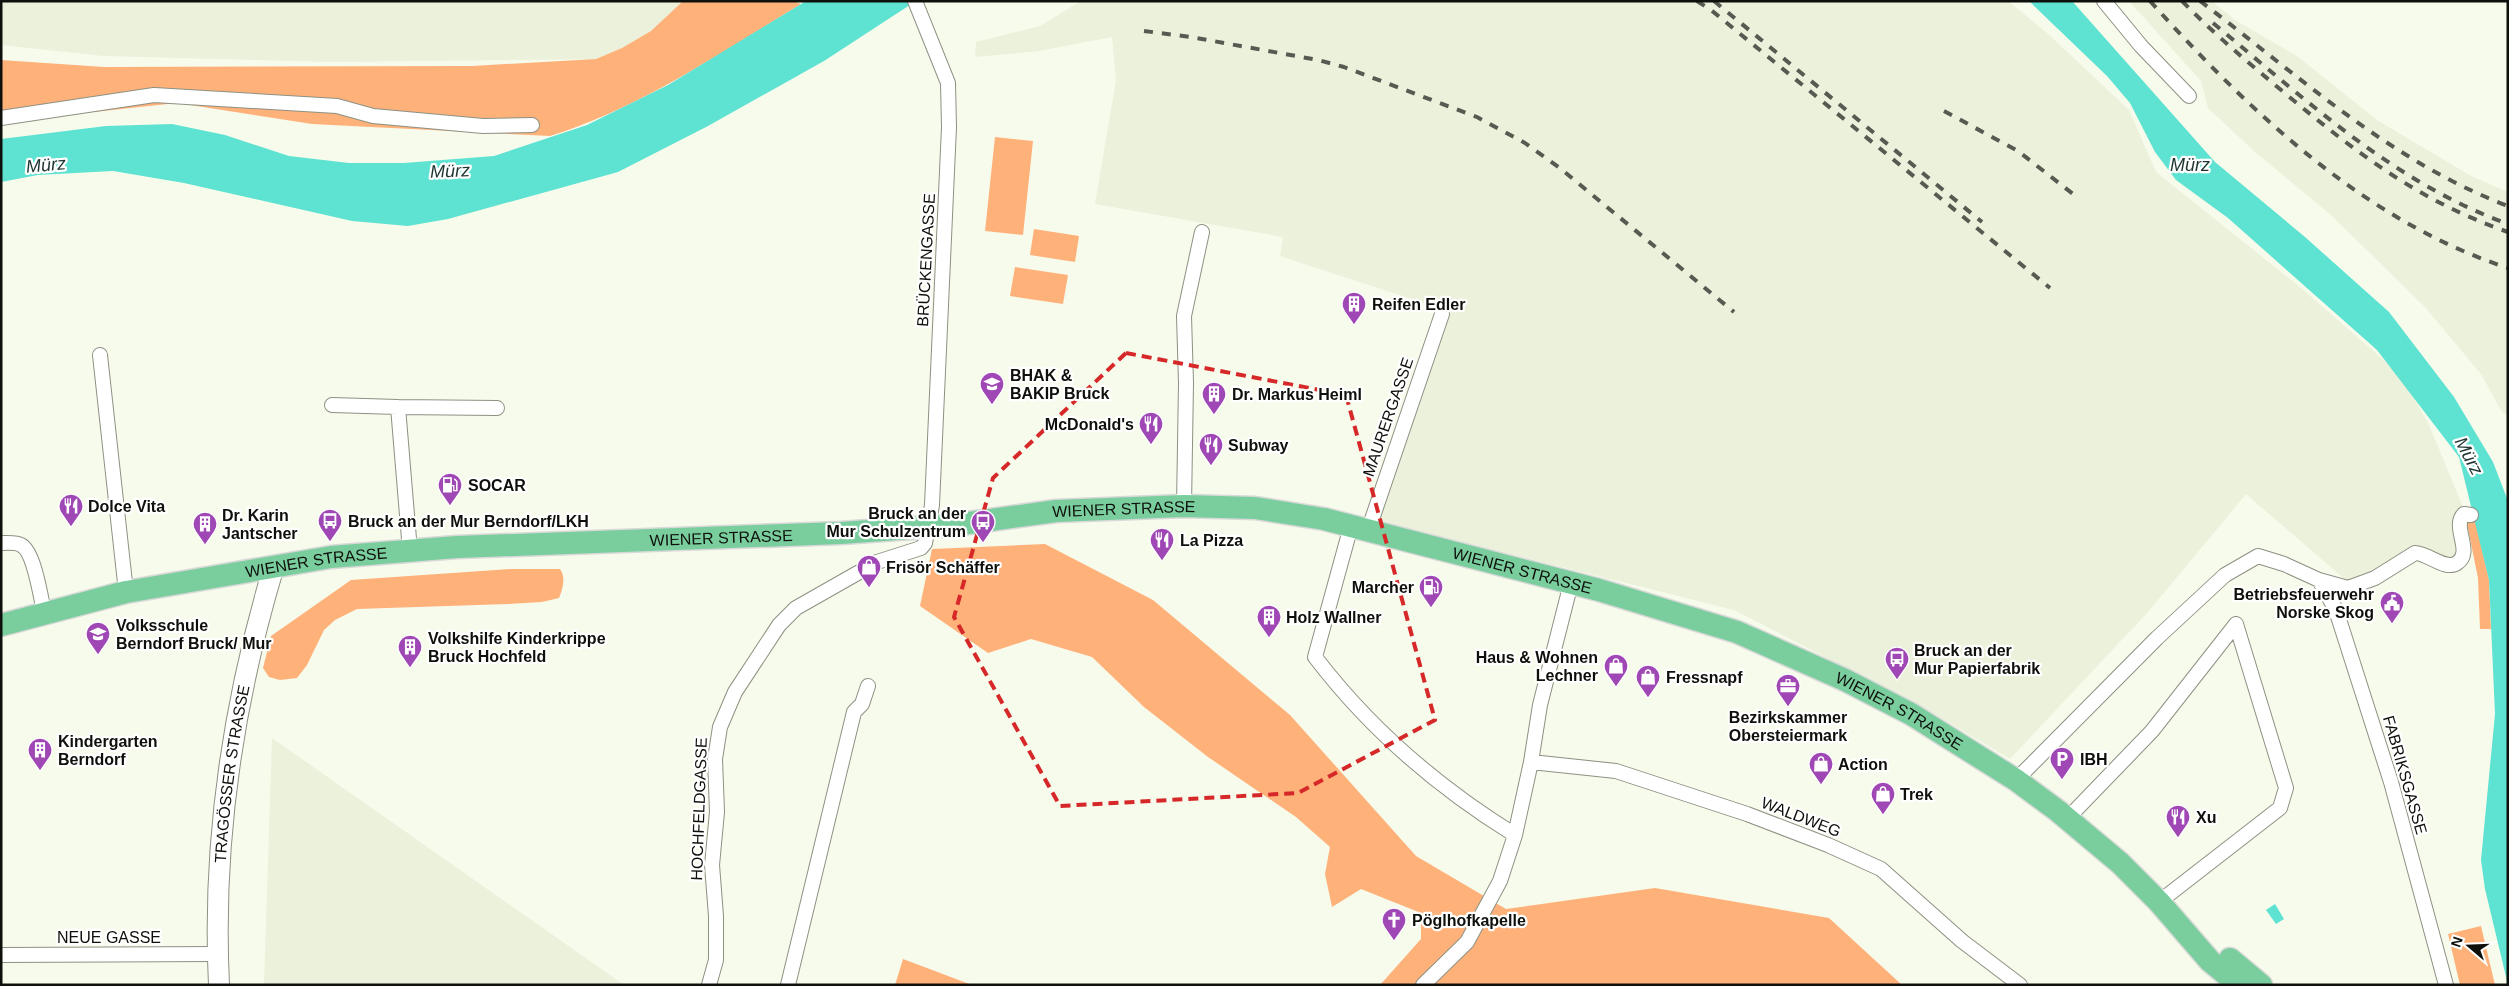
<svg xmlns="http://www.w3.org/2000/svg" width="2509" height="986" font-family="Arial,sans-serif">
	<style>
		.built { fill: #ebf1db }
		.green { fill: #ffb17a }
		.water { fill: #5ee2d2 }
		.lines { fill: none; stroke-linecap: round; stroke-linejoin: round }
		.minor-casing { stroke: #8d9183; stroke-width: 16 }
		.secondary-casing { stroke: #8d9183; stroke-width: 22 }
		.primary-casing { stroke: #d8d9d8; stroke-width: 25 }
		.minor { stroke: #fff; stroke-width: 14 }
		.secondary { stroke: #fff; stroke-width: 20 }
		.primary { stroke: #7ace9e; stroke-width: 22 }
		.rail { stroke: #585a52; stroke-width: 4; stroke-dasharray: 9 9; stroke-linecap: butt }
		.marked { fill: none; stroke: #d62828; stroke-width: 4; stroke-dasharray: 10 6; stroke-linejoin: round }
		.labels { text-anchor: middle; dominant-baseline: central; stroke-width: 4.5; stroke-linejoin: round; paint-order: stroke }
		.street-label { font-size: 16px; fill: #0e100b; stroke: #fff }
		.poi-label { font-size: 16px; font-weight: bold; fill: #0e100b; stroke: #fff; text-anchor: start }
		.water-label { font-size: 18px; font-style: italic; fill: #1d3431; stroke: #fff }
	</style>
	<rect width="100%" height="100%" fill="#f7fbec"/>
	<path class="built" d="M1 1H683L651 31 622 48 596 59 333 62 103 56 1 45Z
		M1081 1H2008L2046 32 2129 110 2156 172 2300 287 2402 376 2429 425 2463 507 2469 532 2452 560 2417 550 2349 583 2246 494 2148 612 2010 759 1933 713 1734 610 1370 519 1451 312 1280 256 1283 237 1095 204 1116 80 1112 37 1039 51 975 57 976 42 1040 26Z
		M2129 1H2212L2235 20 2297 56 2377 120 2471 176 2508 192V416L2502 412 2481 374 2425 307 2331 215 2255 152 2208 108 2201 81Z
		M272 738 624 985H264Z"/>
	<path class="green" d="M683 1H792L801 4C720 53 640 108 550 136L312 124 177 103 1 122V60L104 67 472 66 596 59 622 48 651 31Z
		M995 137 1033 141 1023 235 985 231Z
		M1034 229 1079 236 1075 262 1030 255Z
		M1015 267 1068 275 1063 304 1010 296Z
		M2466 519H2475L2489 580 2491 629H2480L2478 578Z
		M1045 544 1153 600 1290 715 1416 856 1506 909 1655 888 1829 918 1902 985H1380L1421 939V913L1361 889 1332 907 1325 874 1330 847 1296 817 1208 757 1144 707 1092 657 1031 639 988 653 920 606 932 549Z
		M511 569H560C566 577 563 589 559 598L542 602 508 604 357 609 335 620 324 630 307 665 297 678 280 680 269 677 263 668 271 636 351 580Z
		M2481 926 2495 985H2460L2448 934Z
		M903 959 972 985H895Z"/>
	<path class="water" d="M806 1H916L824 61 708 126 618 172 448 219 408 226 352 221 184 183 113 171 38 175 1 182V139L106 126 172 124 225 135 289 156 349 163H404L494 156 587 125 668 85Z
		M2029 1H2072L2215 162 2305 237 2389 312 2454 397 2493 462 2508 501V985L2485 889 2481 860 2495 714 2489 580 2459 457 2377 350 2228 218 2176 180 2155 152 2130 103 2107 76Z
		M2275 904 2284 919 2276 924 2266 910Z"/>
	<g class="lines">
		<defs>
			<path id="minor" d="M2104 1 2141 46 2189 96
				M1 118 154 95 337 106 373 116 483 126 532 125
				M100 355 126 592
				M332 405 398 407 410 551
				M398 407 497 408
				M1184 506 1186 383 1184 316 1202 232
				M1351 526 1315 657C1370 729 1439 788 1515 835
				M1368 531 1442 314
				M1 543C7 543 16 542 21 545 34 551 41 598 44 612
				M2319 580 2336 610 2391 782 2446 985
				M1531 762 1616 771 1747 814 1828 845 1881 869 1962 941 2020 985
				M2016 780 2157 638 2225 575 2258 556 2284 564 2319 580 2348 588 2375 578 2415 553C2428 553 2445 571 2457 563 2474 552 2451 527 2464 514L2471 515
				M2067 819 2152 731 2236 624
				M2159 902 2280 808 2286 788 2236 624
				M1 955 217 954
				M709 985 716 960V916L712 865 717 812 715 759 720 727 735 692 779 625 796 608 877 562 921 548 925 543 932 505 949 127 948 83 915 1
				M788 985 854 712 862 704 868 686
				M1423 985 1467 942 1500 881 1515 835 1531 762 1540 705 1571 583"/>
			<g id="secondary">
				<path id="s1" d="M219 985C212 843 233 702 274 566"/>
			</g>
			<g id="primary">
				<path id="s2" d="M1 625 126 592 331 557 457 547 841 533 954 525 1056 511 1184 506 1255 508 1324 519 1599 590 1737 632 1845 680 1911 714 2016 780 2058 811 2120 863 2159 902 2210 961 2239 985"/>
				<path d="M2230 959 2261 985"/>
			</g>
		</defs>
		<use href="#minor" class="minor-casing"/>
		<use href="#secondary" class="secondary-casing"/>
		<use href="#primary" class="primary-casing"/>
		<use href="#minor" class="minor"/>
		<use href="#secondary" class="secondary"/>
		<use href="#primary" class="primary"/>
		<path class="rail" d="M1697 1 1711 10 2050 288
			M1714 1 1982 222
			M2150 1C2249 111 2364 221 2508 268
			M2182 1C2215 35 2250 64 2287 95 2358 154 2419 201 2508 232
			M2200 1C2298 75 2391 162 2508 206
			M2213 23C2305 99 2394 183 2508 224
			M1144 31 1191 37 1318 60 1344 67 1477 117 1525 143 1561 169 1734 312
			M1944 111 2018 151 2073 194"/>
	</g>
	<path class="marked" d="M1126 353 1346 395 1435 720 1298 793 1060 806 954 617 993 478Z"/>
	<defs>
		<symbol id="building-pin" viewBox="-11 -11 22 30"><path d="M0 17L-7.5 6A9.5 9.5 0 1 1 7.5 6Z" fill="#9f47b4" stroke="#fff"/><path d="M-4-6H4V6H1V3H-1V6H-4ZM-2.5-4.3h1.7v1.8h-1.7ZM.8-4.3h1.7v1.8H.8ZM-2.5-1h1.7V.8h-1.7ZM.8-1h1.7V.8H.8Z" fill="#fff"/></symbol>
		<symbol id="school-pin" viewBox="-11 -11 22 30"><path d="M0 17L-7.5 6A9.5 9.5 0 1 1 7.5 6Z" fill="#9f47b4" stroke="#fff"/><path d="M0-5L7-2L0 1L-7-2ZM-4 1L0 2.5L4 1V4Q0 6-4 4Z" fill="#fff"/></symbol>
		<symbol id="restaurant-pin" viewBox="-11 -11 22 30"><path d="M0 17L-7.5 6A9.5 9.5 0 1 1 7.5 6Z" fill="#9f47b4" stroke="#fff"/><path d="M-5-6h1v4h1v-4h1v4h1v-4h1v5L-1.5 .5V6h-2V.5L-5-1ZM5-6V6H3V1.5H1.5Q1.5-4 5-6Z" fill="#fff"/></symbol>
		<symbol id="fuel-pin" viewBox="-11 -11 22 30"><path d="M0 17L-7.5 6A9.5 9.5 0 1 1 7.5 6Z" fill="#9f47b4" stroke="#fff"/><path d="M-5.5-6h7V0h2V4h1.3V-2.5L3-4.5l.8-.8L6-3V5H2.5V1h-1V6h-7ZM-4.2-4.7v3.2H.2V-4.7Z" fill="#fff"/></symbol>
		<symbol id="bus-pin" viewBox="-11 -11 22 30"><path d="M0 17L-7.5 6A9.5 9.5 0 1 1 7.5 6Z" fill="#9f47b4" stroke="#fff"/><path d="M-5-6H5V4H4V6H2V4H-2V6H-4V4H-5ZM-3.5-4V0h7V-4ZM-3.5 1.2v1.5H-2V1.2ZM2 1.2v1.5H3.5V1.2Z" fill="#fff"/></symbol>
		<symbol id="shop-pin" viewBox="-11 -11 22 30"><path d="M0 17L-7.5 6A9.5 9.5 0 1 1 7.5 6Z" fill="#9f47b4" stroke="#fff"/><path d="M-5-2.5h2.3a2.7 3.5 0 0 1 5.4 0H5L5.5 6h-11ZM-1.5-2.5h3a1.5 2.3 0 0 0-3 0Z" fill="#fff"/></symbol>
		<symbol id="civic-pin" viewBox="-11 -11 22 30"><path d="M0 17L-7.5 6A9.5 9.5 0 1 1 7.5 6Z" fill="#9f47b4" stroke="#fff"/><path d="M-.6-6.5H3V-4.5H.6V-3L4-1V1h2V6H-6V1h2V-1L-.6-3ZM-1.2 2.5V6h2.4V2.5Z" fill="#fff"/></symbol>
		<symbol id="office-pin" viewBox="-11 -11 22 30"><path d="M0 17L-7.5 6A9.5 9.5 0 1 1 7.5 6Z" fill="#9f47b4" stroke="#fff"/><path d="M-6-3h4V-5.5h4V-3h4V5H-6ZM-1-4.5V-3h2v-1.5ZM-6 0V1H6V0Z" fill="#fff"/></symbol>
		<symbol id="parking-pin" viewBox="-11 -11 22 30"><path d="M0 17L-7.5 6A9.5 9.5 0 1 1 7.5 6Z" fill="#9f47b4" stroke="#fff"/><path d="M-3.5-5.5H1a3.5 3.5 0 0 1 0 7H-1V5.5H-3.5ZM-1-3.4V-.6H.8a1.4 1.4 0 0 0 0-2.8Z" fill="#fff"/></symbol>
		<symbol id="church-pin" viewBox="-11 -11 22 30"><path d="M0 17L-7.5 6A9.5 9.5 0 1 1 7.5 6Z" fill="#9f47b4" stroke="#fff"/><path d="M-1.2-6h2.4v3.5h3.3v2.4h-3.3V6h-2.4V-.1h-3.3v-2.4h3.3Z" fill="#fff"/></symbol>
	</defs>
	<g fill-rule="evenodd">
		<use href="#building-pin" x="1340" y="290" width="28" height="38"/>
		<use href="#school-pin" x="978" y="370" width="28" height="38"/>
		<use href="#building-pin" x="1200" y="380" width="28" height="38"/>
		<use href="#restaurant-pin" x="1137" y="410" width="28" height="38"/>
		<use href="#restaurant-pin" x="1197" y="431" width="28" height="38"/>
		<use href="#fuel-pin" x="436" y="471" width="28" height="38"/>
		<use href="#restaurant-pin" x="57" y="492" width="28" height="38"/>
		<use href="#bus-pin" x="316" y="507" width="28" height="38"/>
		<use href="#bus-pin" x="969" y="508" width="28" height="38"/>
		<use href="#building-pin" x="191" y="510" width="28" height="38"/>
		<use href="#restaurant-pin" x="1148" y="526" width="28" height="38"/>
		<use href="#shop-pin" x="855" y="553" width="28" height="38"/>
		<use href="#fuel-pin" x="1417" y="573" width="28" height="38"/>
		<use href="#civic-pin" x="2378" y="589" width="28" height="38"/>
		<use href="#building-pin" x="1255" y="603" width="28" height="38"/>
		<use href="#school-pin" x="84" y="620" width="28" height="38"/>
		<use href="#building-pin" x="396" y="633" width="28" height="38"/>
		<use href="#bus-pin" x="1883" y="645" width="28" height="38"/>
		<use href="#shop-pin" x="1602" y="652" width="28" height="38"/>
		<use href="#shop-pin" x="1634" y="663" width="28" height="38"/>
		<use href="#office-pin" x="1774" y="672" width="28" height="38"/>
		<use href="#building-pin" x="26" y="736" width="28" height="38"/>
		<use href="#parking-pin" x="2048" y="745" width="28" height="38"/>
		<use href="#shop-pin" x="1807" y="750" width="28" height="38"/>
		<use href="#shop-pin" x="1869" y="780" width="28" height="38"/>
		<use href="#restaurant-pin" x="2164" y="803" width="28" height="38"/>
		<use href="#church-pin" x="1380" y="906" width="28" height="38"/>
	</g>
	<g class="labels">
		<g class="street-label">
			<text transform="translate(926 260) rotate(-87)">BRÜCKENGASSE</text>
			<text transform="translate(1388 417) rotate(-71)">MAURERGASSE</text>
			<text stroke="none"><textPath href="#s2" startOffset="1132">WIENER STRASSE</textPath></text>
			<text stroke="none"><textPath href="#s2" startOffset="728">WIENER STRASSE</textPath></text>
			<text stroke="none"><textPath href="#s2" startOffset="322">WIENER STRASSE</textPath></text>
			<text stroke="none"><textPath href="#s2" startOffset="1538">WIENER STRASSE</textPath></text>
			<text stroke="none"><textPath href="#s2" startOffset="1942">WIENER STRASSE</textPath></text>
			<text stroke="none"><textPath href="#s1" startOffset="212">TRAGÖSSER STRASSE</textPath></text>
			<text transform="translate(2405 775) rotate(74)">FABRIKSGASSE</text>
			<text transform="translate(699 809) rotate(-88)">HOCHFELDGASSE</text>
			<text transform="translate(1801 817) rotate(21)">WALDWEG</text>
			<text x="109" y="937">NEUE GASSE</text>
		</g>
		<g class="poi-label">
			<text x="1372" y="304">Reifen Edler</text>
			<text x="1010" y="375">BHAK &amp;<tspan x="1010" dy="18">BAKIP Bruck</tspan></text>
			<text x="1232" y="394">Dr. Markus Heiml</text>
			<text x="1134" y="424" text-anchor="end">McDonald's</text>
			<text x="1228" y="445">Subway</text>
			<text x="468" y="485">SOCAR</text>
			<text x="88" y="506">Dolce Vita</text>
			<text x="966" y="513" text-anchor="end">Bruck an der<tspan x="966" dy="18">Mur Schulzentrum</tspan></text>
			<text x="222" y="515">Dr. Karin<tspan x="222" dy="18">Jantscher</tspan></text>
			<text x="348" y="521">Bruck an der Mur Berndorf/LKH</text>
			<text x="1180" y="540">La Pizza</text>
			<text x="886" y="567">Frisör Schäffer</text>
			<text x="1414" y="587" text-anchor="end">Marcher</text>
			<text x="2374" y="594" text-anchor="end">Betriebsfeuerwehr<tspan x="2374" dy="18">Norske Skog</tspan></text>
			<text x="1286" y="617">Holz Wallner</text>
			<text x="116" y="625">Volksschule<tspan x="116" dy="18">Berndorf Bruck/ Mur</tspan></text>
			<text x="428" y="638">Volkshilfe Kinderkrippe<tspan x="428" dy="18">Bruck Hochfeld</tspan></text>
			<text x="1914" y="650">Bruck an der<tspan x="1914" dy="18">Mur Papierfabrik</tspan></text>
			<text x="1598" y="657" text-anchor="end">Haus &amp; Wohnen<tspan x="1598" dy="18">Lechner</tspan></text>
			<text x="1666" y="677">Fressnapf</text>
			<text x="1788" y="717" text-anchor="middle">Bezirkskammer<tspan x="1788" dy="18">Obersteiermark</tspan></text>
			<text x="58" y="741">Kindergarten<tspan x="58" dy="18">Berndorf</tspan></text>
			<text x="2080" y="759">IBH</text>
			<text x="1838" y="764">Action</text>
			<text x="1900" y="794">Trek</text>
			<text x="2196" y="817">Xu</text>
			<text x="1412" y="920">Pöglhofkapelle</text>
		</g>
		<g class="water-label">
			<text transform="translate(46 165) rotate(-5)">Mürz</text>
			<text x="2190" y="165">Mürz</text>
			<text transform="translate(450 171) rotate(-2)">Mürz</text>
			<text transform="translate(2469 456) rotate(62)">Mürz</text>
		</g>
	</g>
	<rect width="2509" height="986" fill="none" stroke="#0e100b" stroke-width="5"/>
	<g transform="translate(2469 946) rotate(289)" stroke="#ffffff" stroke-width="4" paint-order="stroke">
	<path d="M0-4L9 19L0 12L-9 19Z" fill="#0e100b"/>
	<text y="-8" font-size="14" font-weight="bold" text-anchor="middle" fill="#0e100b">N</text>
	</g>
</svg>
